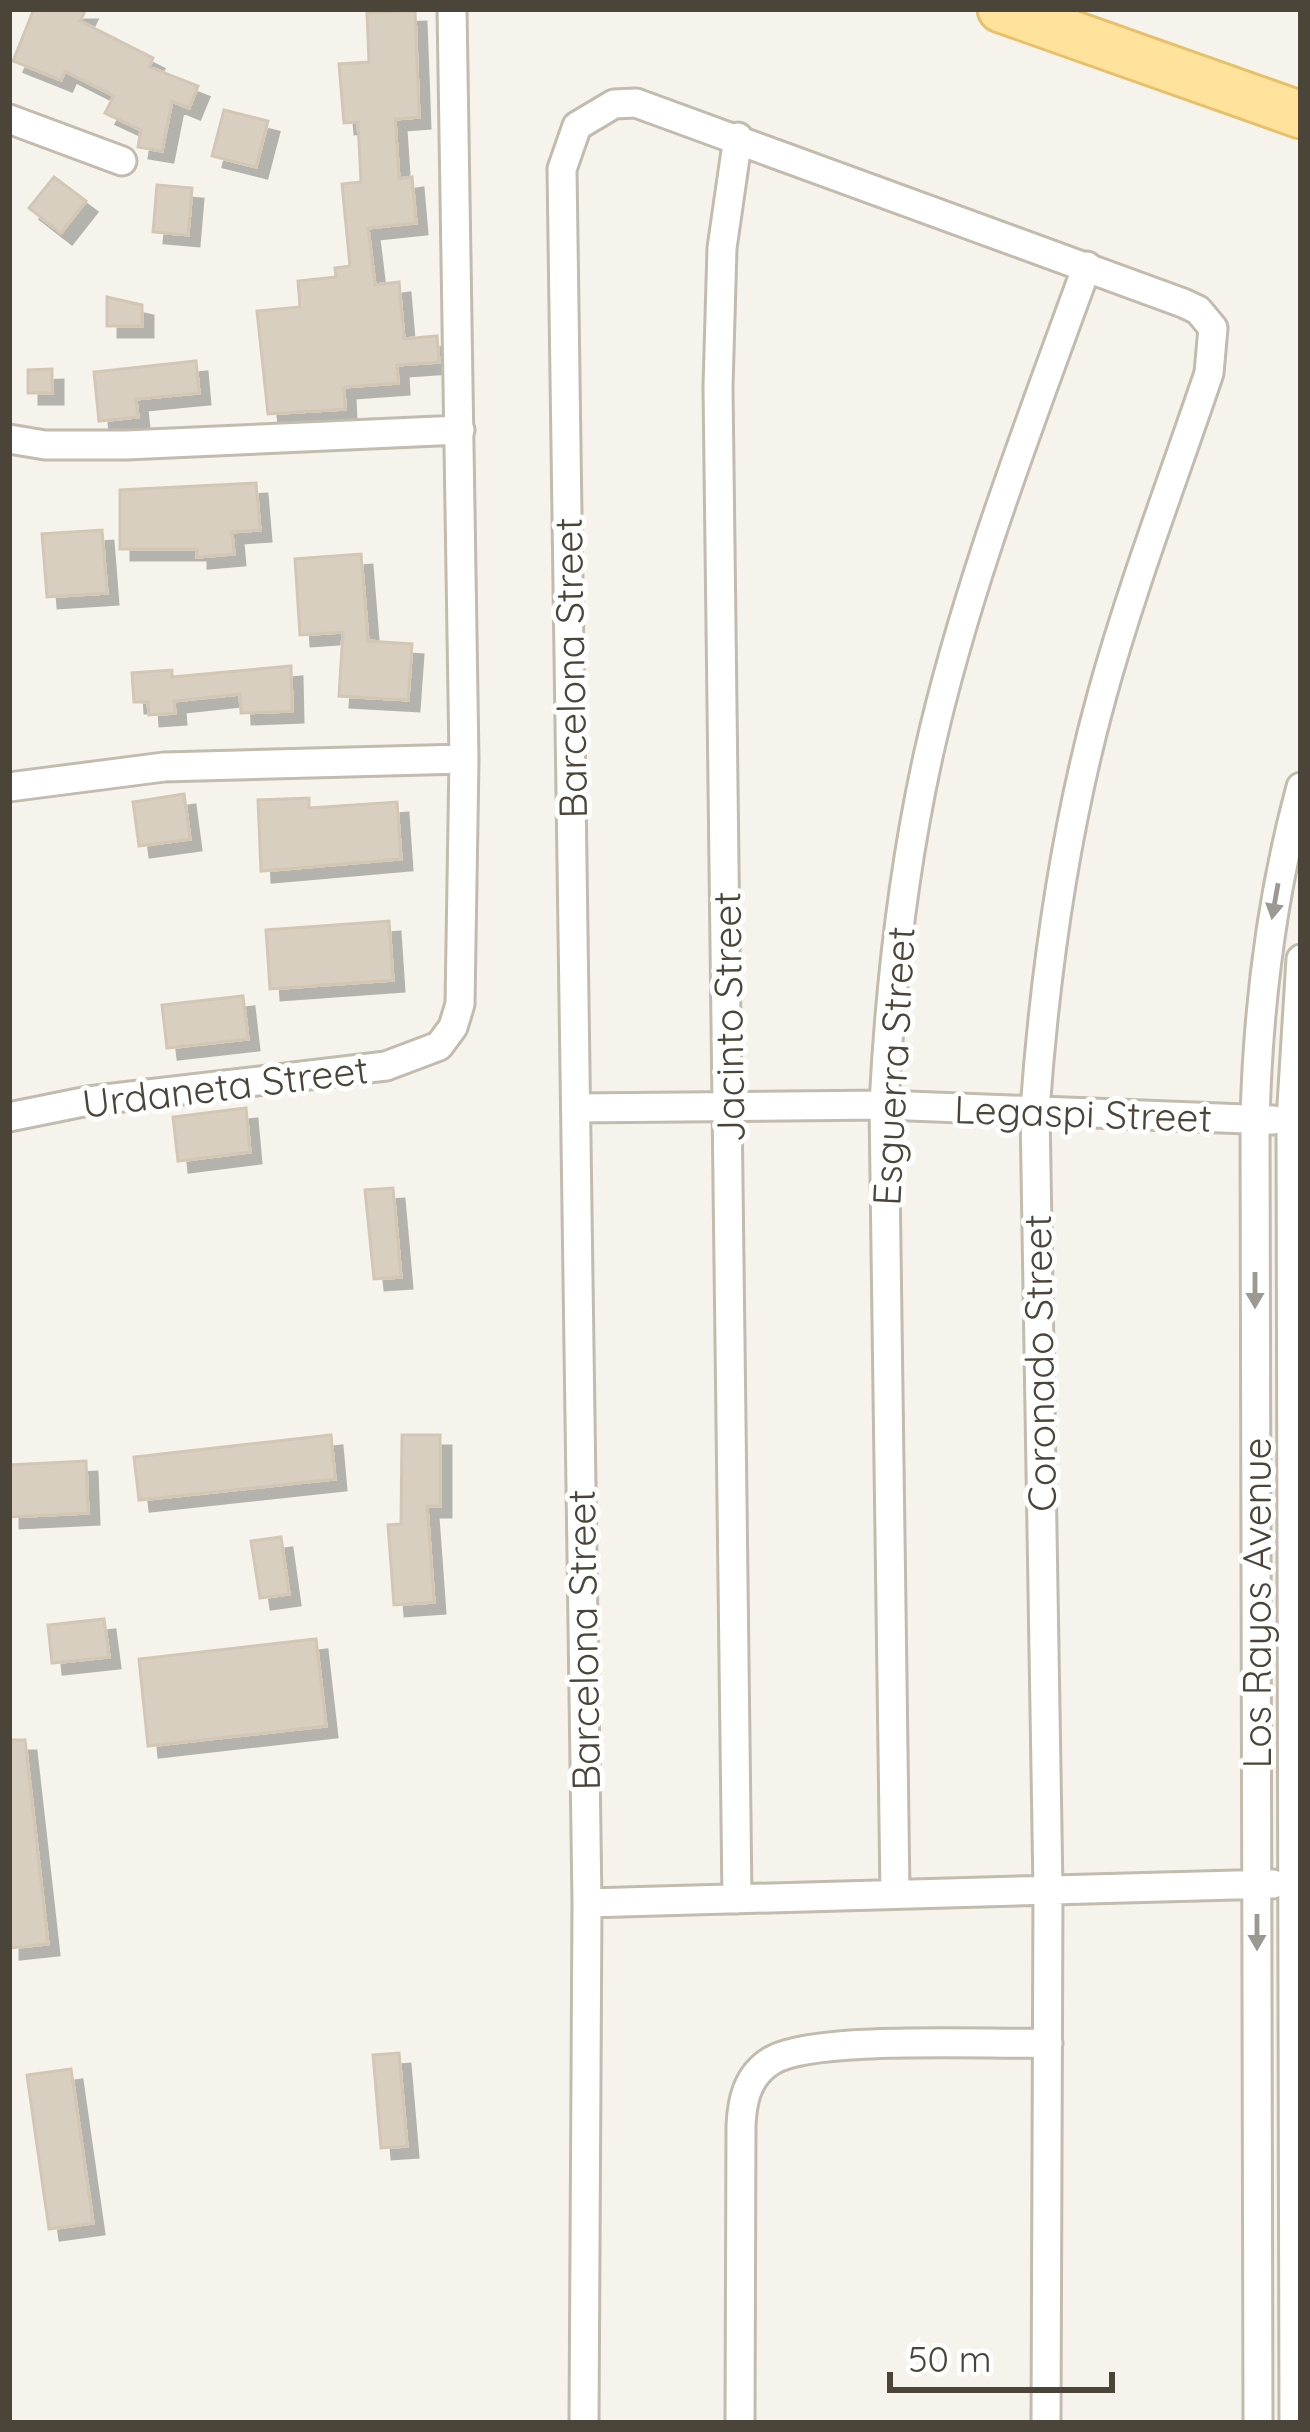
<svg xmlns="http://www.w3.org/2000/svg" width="1310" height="2432" font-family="Quicksand,sans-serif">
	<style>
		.building { fill: #d8cfc1; stroke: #d3c7b4; stroke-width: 3; filter: url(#shadow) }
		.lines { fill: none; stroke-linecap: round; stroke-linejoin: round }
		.minor-casing { stroke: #c2bbae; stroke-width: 33 }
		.primary-casing { stroke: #e6c16a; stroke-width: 51 }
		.minor { stroke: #fff; stroke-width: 27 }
		.primary { stroke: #ffe39c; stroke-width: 45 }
		.oneway { fill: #9c9892 }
		.labels { text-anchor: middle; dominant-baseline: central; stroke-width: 10; stroke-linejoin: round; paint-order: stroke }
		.street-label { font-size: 39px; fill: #4b4439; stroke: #fff }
	</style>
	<defs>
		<filter id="shadow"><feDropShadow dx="11" dy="11" stdDeviation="0" flood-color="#0004"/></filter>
	</defs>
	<rect width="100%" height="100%" fill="#f6f3ec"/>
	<path class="building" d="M34 9H86L80 21 153 58 149 67 198 86 189 108 172 101 162 151 138 147 141 130 105 113 114 96 65 71 61 80 13 61Z
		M415 11 419 117 395 119 399 179 412 177 416 223 368 228 375 285 399 282 404 339 437 336 439 362 397 365 398 383 344 387 345 409 268 414 257 311 300 307 298 281 336 277 335 268 350 266 342 184 361 182 358 122 344 123 339 64 369 62 367 13Z
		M224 110 268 121 256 167 212 156Z
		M54 177 86 201 61 233 29 208Z
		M157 185 192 188 188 235 153 232Z
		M107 297 142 305V326H107Z
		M196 361 199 393 136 399 138 417 99 421 94 372Z
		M52 369V393H28V370Z
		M256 483 260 530 232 532 234 554 197 557V549H120V490Z
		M102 530 107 593 47 597 42 534Z
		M361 554 368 641 412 644 408 700 339 696 343 632 300 635 295 559Z
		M291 666 292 711 241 713 240 694 174 701 175 713 149 715 148 702H134L132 673 172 670V677Z
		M184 794 190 839 139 846 133 802Z
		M309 798V808L397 802 401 859 261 871 258 800Z
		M389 921 393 980 270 989 266 930Z
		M243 996 248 1039 167 1048 162 1005Z
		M246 1108 250 1152 178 1161 173 1117Z
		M393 1188 401 1277 374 1279 365 1190Z
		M331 1435 335 1479 139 1500 134 1457Z
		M402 1435H440V1506H427L434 1602 394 1605 388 1525 401 1524Z
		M86 1461 88 1513 9 1517V1465Z
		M281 1537 289 1594 260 1598 251 1541Z
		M104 1619 109 1657 52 1663 48 1625Z
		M316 1639 326 1726 148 1746 139 1659Z
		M9 1740H25L48 1944 9 1948Z
		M399 2053 407 2146 381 2148 373 2055Z
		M71 2069 93 2223 49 2229 27 2075Z"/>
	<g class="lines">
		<defs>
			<path id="minor" d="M9 119 122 161
				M9 439 45 445H126L460 430
				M9 787 164 767 464 759
				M576 1108 884 1105 1273 1120
				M9 1117 88 1101 386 1066 439 1046 453 1027 460 1004 464 759 452 9
				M895 1894 884 1105C890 986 903 869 929 752 966 587 1029 426 1087 266
				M737 1899 718 387 722 248 738 137
				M587 1903 1273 1884
				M584 2423 587 1903 562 169 577 126 614 104 636 103 1183 303 1198 310 1213 328 1209 373C1173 480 1132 586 1102 695 1065 829 1045 971 1035 1110L1048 1890 1046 2423
				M740 2423 741 2126C742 2101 747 2076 771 2061 813 2035 990 2045 1048 2043
				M1258 2423 1255 1119C1258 1006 1271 897 1301 787
				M1294 2423 1291 1121 1301 959"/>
			<path id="primary" d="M1001 9 1301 115"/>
		</defs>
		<use href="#minor" class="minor-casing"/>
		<use href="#primary" class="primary-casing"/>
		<use href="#minor" class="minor"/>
		<use href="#primary" class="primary"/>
	</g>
	<defs><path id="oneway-solid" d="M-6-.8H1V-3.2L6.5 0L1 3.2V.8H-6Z" transform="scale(3)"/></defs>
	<g class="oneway">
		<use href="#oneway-solid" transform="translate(1275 901) rotate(100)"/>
		<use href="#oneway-solid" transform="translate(1255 1290) rotate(90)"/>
		<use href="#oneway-solid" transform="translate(1257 1932) rotate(90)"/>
	</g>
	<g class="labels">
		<g class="street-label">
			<text transform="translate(570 668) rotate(-91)">Barcelona Street</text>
			<text transform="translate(728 1017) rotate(-91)">Jacinto Street</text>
			<text transform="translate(893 1066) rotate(-87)">Esguerra Street</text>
			<text transform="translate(225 1086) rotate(-7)">Urdaneta Street</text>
			<text transform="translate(1083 1113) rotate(2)">Legaspi Street</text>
			<text transform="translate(1039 1363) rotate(-91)">Coronado Street</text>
			<text transform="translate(1256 1603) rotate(-90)">Los Rayos Avenue</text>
			<text transform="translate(583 1640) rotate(-91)">Barcelona Street</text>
		</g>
	</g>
	<rect width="1310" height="2432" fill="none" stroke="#4b4439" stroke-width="24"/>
	<path d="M890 2372v18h222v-18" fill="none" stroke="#4b4439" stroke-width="6"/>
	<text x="908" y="2372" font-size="36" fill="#4b4439" stroke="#ffffff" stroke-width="9" paint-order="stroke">50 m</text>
</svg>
